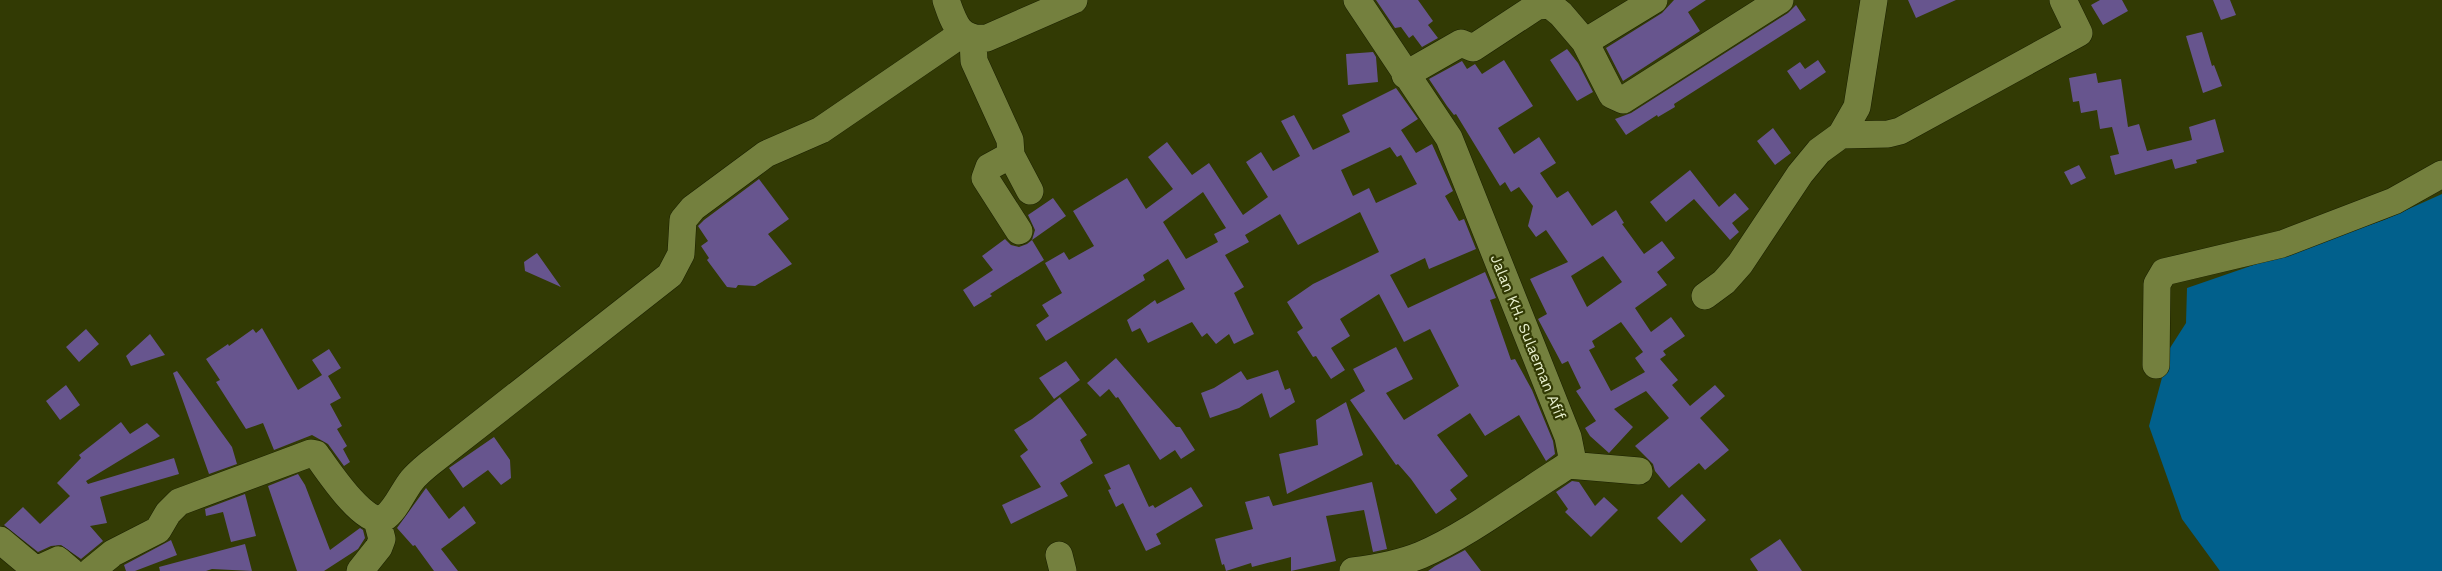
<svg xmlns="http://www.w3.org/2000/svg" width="2442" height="571" font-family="'Work Sans',sans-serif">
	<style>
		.water { fill: #01608c }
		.building { fill: #67558e; fill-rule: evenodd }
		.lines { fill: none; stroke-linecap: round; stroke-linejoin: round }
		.minor-casing { stroke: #1b2000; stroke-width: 28 }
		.minor { stroke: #74803e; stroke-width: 27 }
		.labels { text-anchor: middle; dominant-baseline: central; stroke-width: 4.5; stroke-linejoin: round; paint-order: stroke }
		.street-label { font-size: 15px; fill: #e7efcd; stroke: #323a04 }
	</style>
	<rect width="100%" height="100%" fill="#323a04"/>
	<path class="water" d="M2442 194V571H2220L2182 519 2149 426 2170 348 2186 323 2187 288 2384 220Z"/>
	<path class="building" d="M1376 0H1418L1433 21 1428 25 1438 38 1422 47 1413 35 1409 38 1401 27 1395 28Z
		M1674 0H1706L1688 12 1700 31 1623 81 1606 48 1662 13Z
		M1908 0H1956L1916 18Z
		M2100 0H2122L2128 11 2103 25 2091 5Z
		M2213 0H2230L2236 15 2221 20Z
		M1796 5 1806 20 1674 104 1675 107 1658 117 1657 115 1626 135 1615 119 1631 113 1788 13Z
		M2202 32 2212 66 2214 65 2222 86 2203 93 2186 36Z
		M1567 49 1578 63 1593 92 1577 101 1550 60Z
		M1373 52 1376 57 1378 82 1348 85 1346 54Z
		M1504 60 1533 106 1498 128 1514 154 1539 137 1556 163 1540 173 1557 198 1568 191 1592 226 1616 210 1624 223 1622 224 1644 254 1662 241 1675 258 1657 272 1667 285 1635 308 1651 332 1671 317 1685 336 1663 351 1666 355 1660 359 1678 380 1672 385 1690 406 1715 385 1725 396 1700 418 1729 450 1705 470 1699 463 1669 488 1655 471 1653 464 1635 446 1669 418 1646 391 1614 409 1633 427 1609 453 1590 436 1585 428 1596 421 1576 391 1581 388 1568 361 1562 364 1538 319 1547 314 1530 279 1568 262 1546 230 1536 237 1528 226 1533 206 1519 187 1511 192 1505 182 1500 186 1456 114 1454 115 1447 106 1429 79 1462 61 1467 69 1475 64 1482 74ZM1603 256 1622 282 1587 307 1571 276ZM1621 322 1643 352 1635 358 1645 372 1611 391 1589 350 1595 347 1592 341Z
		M1818 60 1826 72 1800 90 1787 71 1800 62 1805 69Z
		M2096 73 2098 83 2121 79 2128 127 2139 124 2147 151 2192 140 2189 127 2215 119 2224 152 2196 160 2197 163 2175 169 2172 159 2115 175 2110 156 2119 154 2112 127 2100 129 2097 110 2081 113 2079 101 2073 102 2069 78Z
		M1396 88 1418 119 1401 130 1416 153 1432 144 1453 191 1445 196 1459 221 1464 219 1476 249 1429 269 1425 258 1390 275 1408 308 1485 272 1496 298 1490 300 1511 360 1515 359 1532 390 1553 441 1555 454 1546 461 1519 415 1485 436 1470 413 1437 435 1468 476 1450 490 1457 499 1436 514 1411 479 1398 464 1396 465 1350 400 1365 391 1353 369 1396 347 1413 379 1386 393 1404 420 1459 386 1430 329 1404 342 1379 294 1340 319 1350 336 1331 348 1345 370 1331 379 1316 356 1313 357 1297 332 1303 328 1287 302 1313 284 1379 252 1360 212 1298 245 1280 214 1245 235 1249 242 1225 255 1244 287 1234 293 1254 334 1234 344 1229 334 1216 344 1207 333 1202 337 1192 322 1148 343 1140 328 1132 332 1127 320 1155 300 1157 304 1185 289 1168 259 1143 275 1145 280 1046 341 1036 325 1049 316 1042 305 1062 293 1045 263 1064 252 1069 260 1094 246 1073 211 1127 178 1146 209 1173 189 1148 157 1167 142 1192 175 1209 163 1243 215 1268 197 1246 162 1261 152 1273 171 1300 156 1281 121 1294 115 1313 150 1350 132 1342 115ZM1390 147 1397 157 1401 155 1417 184 1376 203 1369 188 1353 196 1341 170ZM1203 192 1226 228 1214 234 1218 242 1186 259 1163 222Z
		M1773 128 1791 153 1775 165 1757 141Z
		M2079 165 2086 178 2071 185 2064 172Z
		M1690 170 1719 207 1735 193 1749 209 1732 223 1739 232 1730 240 1694 199 1666 222 1650 202Z
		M759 179 789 219 768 234 792 264 755 286 738 285 736 288 727 287 707 260 709 258 701 246 708 241 698 226 704 220Z
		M1053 198 1066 216 1032 240 1035 230 1028 215Z
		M1005 239 1011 245 1019 247 1027 244 1032 240 1044 260 990 294 992 296 974 307 963 290 993 270 982 256Z
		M537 253 561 287 525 271 524 262Z
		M262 328 298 390 322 375 312 360 329 349 341 368 328 376 341 398 330 404 342 426 337 429 347 446 343 449 350 462 344 466 328 444 312 435 274 450 263 423 246 429 216 382 220 380 206 359 228 344 229 346 253 329 256 333Z
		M86 329 99 344 79 362 66 347Z
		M150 334 165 355 131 366 126 356Z
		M1116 358 1176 427H1180L1195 450 1181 459 1175 450 1160 460 1118 397 1116 398 1109 389 1100 397 1087 383Z
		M1066 361 1080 380 1054 399 1039 378Z
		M1278 370 1285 390 1290 388 1295 402 1270 418 1262 393 1239 408 1210 418 1201 393 1214 388 1241 371 1247 380Z
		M177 371 232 447 237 464 209 474 173 373Z
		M66 385 80 405 60 420 46 401Z
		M1060 397 1087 435 1080 440 1093 463 1060 483 1068 496 1011 524 1002 505 1041 487 1020 456 1028 450 1014 430 1032 419Z
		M1346 402 1363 455 1287 494 1279 454 1318 445 1316 420Z
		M121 422 130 434 147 423 160 436 86 481 88 484 174 458 179 474 100 497 107 523 90 526 103 541 81 559 61 545 51 546 38 552 4 525 23 507 40 524 70 496 57 483 81 458 79 455Z
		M494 437 510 460 511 478 501 485 488 470 463 488 449 468Z
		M1129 464 1149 507 1153 505 1155 508 1191 487 1203 506 1156 534 1161 544 1146 551 1123 503 1116 507 1108 490 1111 489 1104 475Z
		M298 474 305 485 330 550 360 528 363 530 365 538 358 549 324 571H297L268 486Z
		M1572 481 1579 482 1595 506 1604 497 1618 510 1591 537 1565 512 1568 509 1556 492Z
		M1372 482 1387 549 1373 552 1364 510 1326 516 1336 561 1291 571V557L1252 567 1251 563 1226 571 1224 564 1222 565 1215 539 1253 529 1245 502 1269 496 1273 506Z
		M426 488 449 519 464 506 476 523 441 549 458 571H434L415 545 413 546 397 528Z
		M245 494 256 536 231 542 223 512 206 516 205 509Z
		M1682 494 1706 520 1681 543 1657 518Z
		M1780 539 1802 571H1758L1750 559Z
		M171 540 177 555 135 571H126L124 565Z
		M245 544 252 571 212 569 206 571H160L159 567Z
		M1465 550 1481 571H1428L1435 566Z"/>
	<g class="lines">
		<defs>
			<path id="minor" d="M946 0C954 23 959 41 987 38L1074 0
				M973 39 974 61 1010 140 1011 155 989 167 985 178 1019 231
				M1585 42 1612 95 1623 100 1780 0
				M1405 75 1461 43 1473 48 1537 6 1550 5 1561 14 1585 42 1654 0
				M1841 135 1888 134 1900 131 2079 33 2063 0
				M1011 155 1030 191
				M1705 296 1724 282 1740 264 1800 174 1819 151 1841 135 1857 107 1874 0
				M2156 365 2157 284 2164 272 2282 244 2394 201 2442 174
				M1568 465 1639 471
				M0 540 36 570 58 560 71 571
				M1059 555 1063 571
				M91 571 113 553 158 530 168 513 179 502 311 453 316 454C326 468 366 529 384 518 396 510 403 491 412 480 417 474 423 469 429 464L670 275 681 254 683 220 693 208 766 154 821 130 963 33
				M360 571 379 547 382 539 377 520
				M1353 571C1376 568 1399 564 1421 555 1466 536 1516 498 1559 471L1568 465 1572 457 1568 437 1449 138 1357 0"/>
		</defs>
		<use href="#minor" class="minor-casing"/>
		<use href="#minor" class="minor"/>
	</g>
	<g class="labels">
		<g class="street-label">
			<text transform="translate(1528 337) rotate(68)">Jalan KH. Sulaeman Afif</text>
		</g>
	</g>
</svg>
